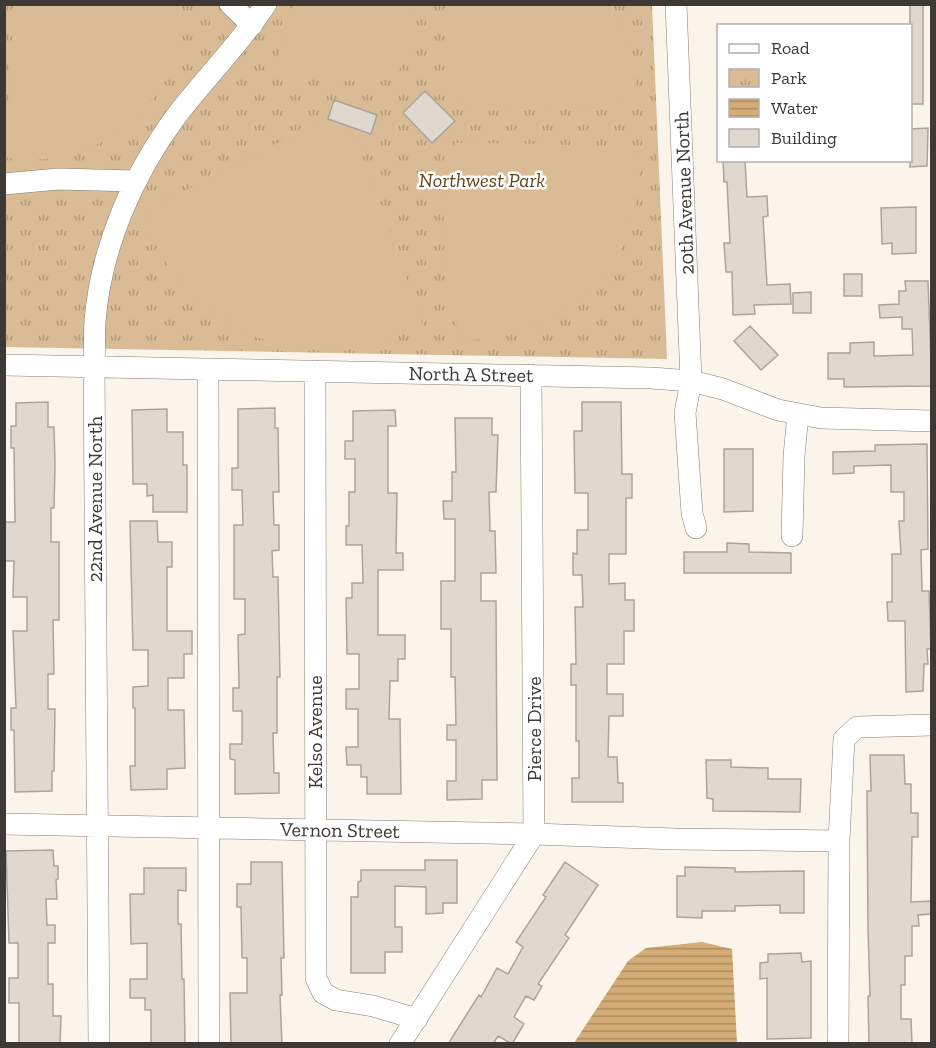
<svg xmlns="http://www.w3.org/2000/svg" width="936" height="1048" font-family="'Zilla Slab',serif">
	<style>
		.park { fill: url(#park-tufts) }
		.pitch { fill: #d9bc95 }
		.water { fill: url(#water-rules) }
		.building { fill: #dfd8ce; stroke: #aba49b; stroke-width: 1.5 }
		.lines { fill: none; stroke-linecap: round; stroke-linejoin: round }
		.minor-casing { stroke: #857f76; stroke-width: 22 }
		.minor { stroke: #fff; stroke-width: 21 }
		.labels { text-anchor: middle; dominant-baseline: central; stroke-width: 5; stroke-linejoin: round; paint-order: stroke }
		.park-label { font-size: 20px; font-style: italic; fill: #61451a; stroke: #fff }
		.street-label { font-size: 20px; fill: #3c3936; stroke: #fff }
	</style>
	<defs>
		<pattern id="park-tufts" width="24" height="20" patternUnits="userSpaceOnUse" patternTransform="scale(1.5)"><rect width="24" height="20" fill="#d9bc95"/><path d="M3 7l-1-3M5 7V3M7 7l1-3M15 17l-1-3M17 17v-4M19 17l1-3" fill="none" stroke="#b19a7a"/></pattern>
		<pattern id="water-rules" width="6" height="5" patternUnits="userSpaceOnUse" patternTransform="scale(1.5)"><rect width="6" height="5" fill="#d4ac75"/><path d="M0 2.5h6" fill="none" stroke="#ad8d61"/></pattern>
	</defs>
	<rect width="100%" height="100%" fill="#fbf4ea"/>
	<path class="park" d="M5 5H652L667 359 5 347Z"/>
	<path class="pitch" d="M14 5H182C181 26 180 48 171 68 142 132 74 170 5 157Z
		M293 5H409L410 58 389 80 330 81 278 69 282 31Z
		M446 5H611C628 32 636 69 635 101L469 112 446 90Z
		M329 124 353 132 373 184 424 328 367 345 346 349 295 346 272 342 249 335 190 297 168 266 153 240 144 212 275 144Z
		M456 143 558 144 641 156C638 187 635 218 622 246 594 309 526 339 460 341L445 259 443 192 444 156Z"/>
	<path class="water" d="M702 942 732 949 737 1043H574L628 961 646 948Z"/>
	<path class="building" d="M910 4H923V104H910Z
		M425 91 455 121 432 143 403 113Z
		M334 100 377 115 371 134 328 119Z
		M928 128 927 166 910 167V129Z
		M723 160H745L747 197 767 196 768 216 763 217 767 285 790 284 791 304 754 305 755 314 733 315 732 272H726L724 243H730L727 182H724Z
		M916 207V253L892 254V243L882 244 881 208Z
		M844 274H862V296H844Z
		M905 281H928L932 386 844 387V379H828V353H850V343L874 342V356L913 355 912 329H902V317L880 318 879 305 899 304V291H906Z
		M811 292V313H793V293Z
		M750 326 778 355 761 370 734 341Z
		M48 402V427H54L55 464 54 508H51V542H59V620H53L54 674H48V709H55L54 771H52V791L15 792 14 730H11V708H16L13 631H27V597H13L14 561H5L4 522H15L14 448H11V426H16V403Z
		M582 402H621L622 474H632V498H626V554H609V584L625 583V600H634V631H624V664H607V694H623V716H609L608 757H617L618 783H623V802H572V778H579V741H576V685H571V664H576L575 607H583L582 575H573V553L577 554V530H588V493H575L574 431H582Z
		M275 408V428H278L279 492H273L274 525H279V550L272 551 273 577H278L280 677H277V733H273L274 773H279V793L235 794V760L230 759V744H242V711H233V688H239L238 635 245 634V599H234V525H243L242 490H232V468H238V409Z
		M167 409V432H183V465H187V512H153V495L147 496V484H133L132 410Z
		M395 410 396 426H388V493H397L396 553H403V570H378V635H405V659H398V681H390L389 719H400L401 794H367V777H361V765H347L346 747H358V709H346V689H359V654H347L346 598H352V583H363L362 545H346V526H349V492H355V459H345V441H353V411Z
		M455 418H492V435H498L496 492H489L490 531H495L496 573H481V601H496L497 780H482V799L447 800V781H456V740H447V725H456L455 677H451V629H441V581H455V519H444L443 501H452V472H456Z
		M927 444 928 549 921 550 922 591H929L931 649H927L928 664H924L923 691 906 692 905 621H888L887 602H892V554H901L899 521H904V492H891V465L854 466V473L833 474V452L875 451V445Z
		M724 449H753V511L724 512Z
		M130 521H157L158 542H172V567H167V631H192V654H184V678H168V710H184L185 768 167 769V789L131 790 130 766H135V708H133V687L148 686V650H133Z
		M727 543 749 544V552L791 553V573H684V552H727Z
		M870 755H904L905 784H911V813H918V837H912L911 902 931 901V914L918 915 919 926H912V956H905V985H901V1019H911L912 1043 869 1044 868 996H870L868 927 867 791H871Z
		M706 760H731V767L768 768V779H801L800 812 713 811V799L707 798Z
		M53 850 54 866H58V879L56 880 57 899H46L47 925H55V943H48V984H53V1016H61L60 1044H19V1003H9V978H18V943H9L6 851Z
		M425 860H457V903H443V913L426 914V887L395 886V927H402V952H385V973H351V897H358V882L361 881V870H425Z
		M251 862H282L284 958H281L282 995H280L282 1044H231L230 993H247V958H242L241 907H237V884H251Z
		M565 862 598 885 565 935 569 938 538 984 542 986 534 1000 526 996 514 1017 524 1024 512 1044 498 1036 493 1044H448L479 995 481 997 497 968 508 974 523 947 516 942 546 897 543 895Z
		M685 867 735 868V872L804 871V913H780V905L735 906V911H702V918L677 917V876H685Z
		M144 868H186V891L178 890V924H181L182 979H184L185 1044H151V1010H145V998H130V979H147V943L131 944 130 894H144Z
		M801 953 802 962 811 961V1038L767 1039V978L760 979V963L768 962V954Z"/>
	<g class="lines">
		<defs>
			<path id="minor" d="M230 4 252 25
				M676 4 691 381 685 413 692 513 696 528
				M4 184 58 179 135 181
				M4 365 651 378 691 381 723 389 778 410 821 418 932 421
				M208 369 209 1044
				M315 371 316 978 323 993 336 1000 373 1006 417 1019
				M792 536 794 456 798 414
				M4 824 534 834 675 839 839 841
				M99 1044 94 367C95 351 94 336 95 321 101 247 133 174 177 115 206 77 240 44 266 4
				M400 1044 534 834 531 375
				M838 1044 839 841 844 739 857 727 932 725"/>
		</defs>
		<use href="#minor" class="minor-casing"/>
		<use href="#minor" class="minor"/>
	</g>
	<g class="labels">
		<g class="park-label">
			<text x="482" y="180">Northwest Park</text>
		</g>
		<g class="street-label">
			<text transform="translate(684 193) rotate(-92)">20th Avenue North</text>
			<text transform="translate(471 374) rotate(1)">North A Street</text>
			<text transform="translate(95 499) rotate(-90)">22nd Avenue North</text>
			<text transform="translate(534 729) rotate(-90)">Pierce Drive</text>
			<text transform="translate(315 732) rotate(-90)">Kelso Avenue</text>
			<text transform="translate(340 830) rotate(1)">Vernon Street</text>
		</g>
	</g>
	<rect width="936" height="1048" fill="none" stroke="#3c3936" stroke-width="12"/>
	<rect x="717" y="24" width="195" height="138" fill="#ffffff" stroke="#b1b0af" stroke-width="1.5"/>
	<rect x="729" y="44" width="30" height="9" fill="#ffffff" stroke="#b1b0af" stroke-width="1.5"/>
	<text x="771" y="54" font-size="18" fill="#3c3936">Road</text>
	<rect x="729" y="69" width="30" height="18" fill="url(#park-tufts)" stroke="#b1b0af" stroke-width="1.5"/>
	<text x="771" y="84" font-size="18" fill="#3c3936">Park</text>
	<rect x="729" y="99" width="30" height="18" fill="url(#water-rules)" stroke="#b1b0af" stroke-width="1.5"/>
	<text x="771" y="114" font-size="18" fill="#3c3936">Water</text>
	<rect x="729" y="129" width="30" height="18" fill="#dfd8ce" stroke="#b1b0af" stroke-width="1.5"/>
	<text x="771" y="144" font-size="18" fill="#3c3936">Building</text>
</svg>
